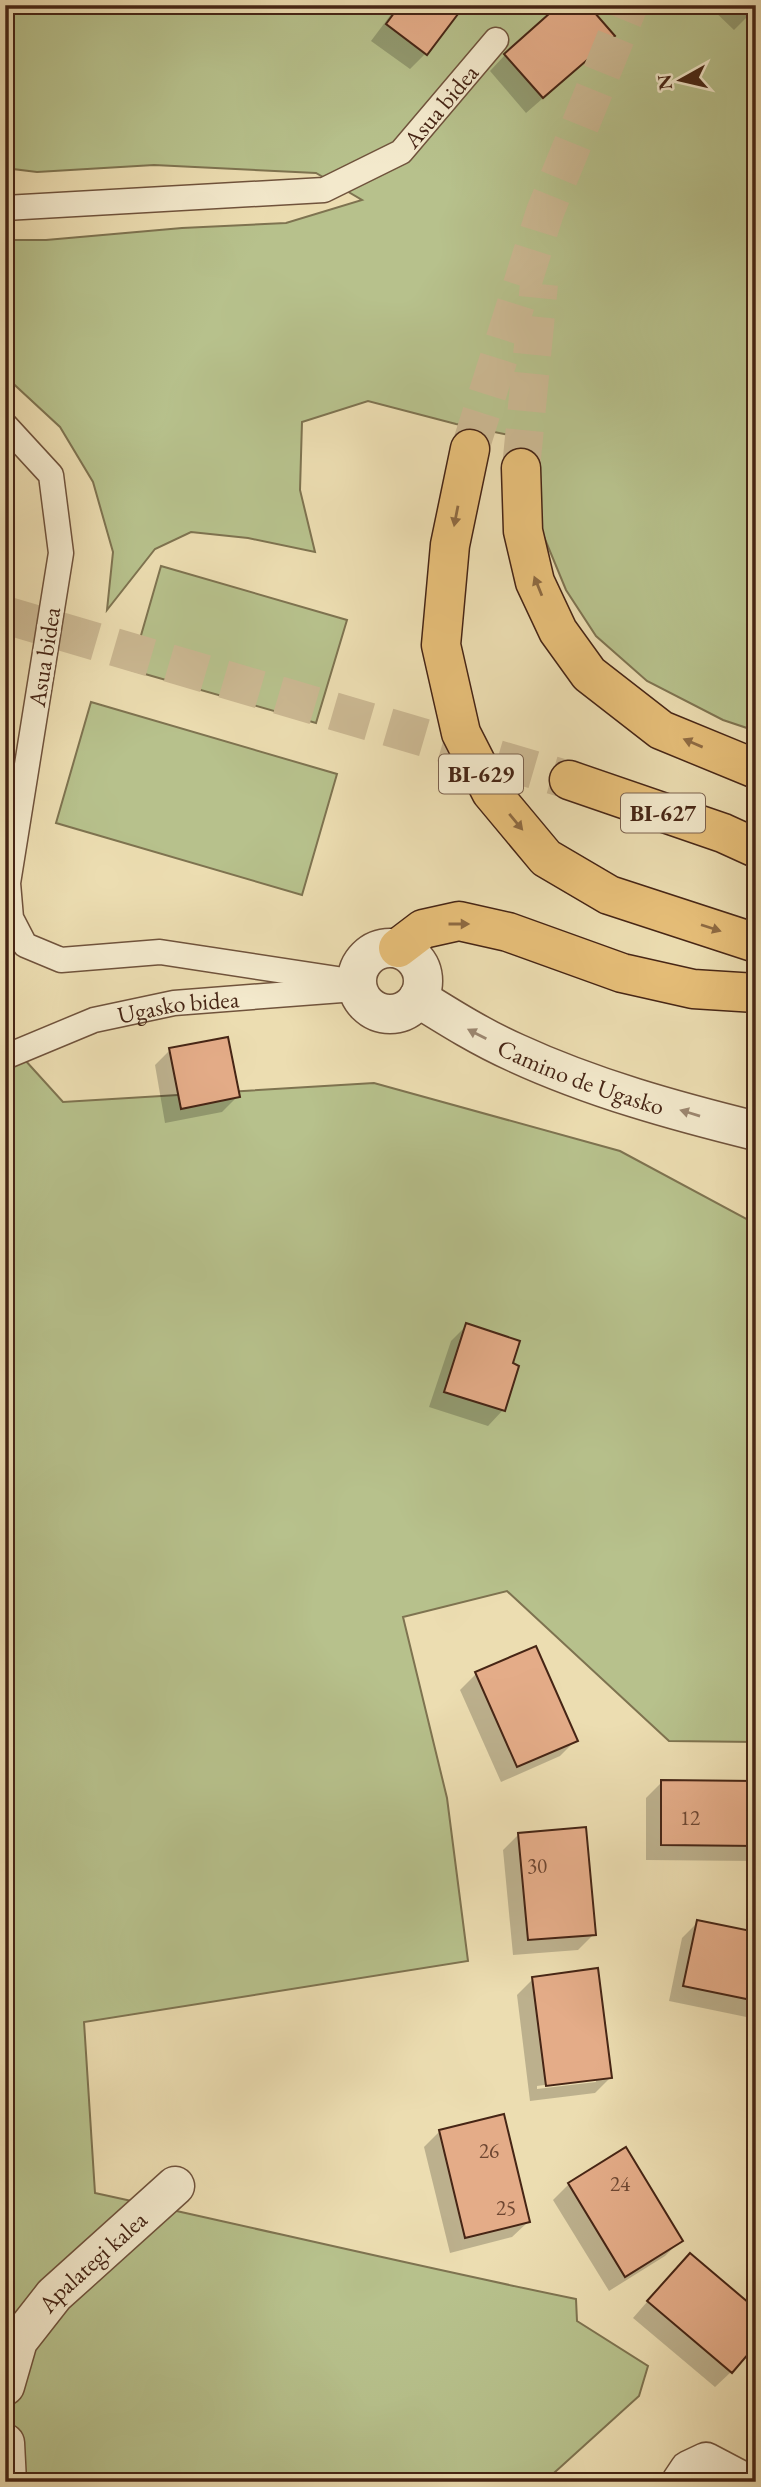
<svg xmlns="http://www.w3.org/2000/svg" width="761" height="2487" font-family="'EB Garamond',serif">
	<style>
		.green { fill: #b7c18c; stroke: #7e7350; stroke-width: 2 }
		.shadow { fill: #0003; fill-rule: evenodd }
		.building { fill: #e4ac88; stroke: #462515; stroke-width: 2 }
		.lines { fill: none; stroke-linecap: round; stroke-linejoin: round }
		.highway-tunnel { stroke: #cbb892; stroke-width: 38; stroke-dasharray: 38 19; stroke-linecap: butt }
		.lane-casing { stroke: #70533c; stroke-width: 27 }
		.street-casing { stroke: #70533c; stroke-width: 41 }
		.primary-casing { stroke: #462515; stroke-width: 41 }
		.highway-casing { stroke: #462515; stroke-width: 41 }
		.lane { stroke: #f3e9cc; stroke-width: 24 }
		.street { stroke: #f3e9cc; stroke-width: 38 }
		.primary { stroke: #e6be78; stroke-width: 38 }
		.highway { stroke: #e6be78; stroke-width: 38 }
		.oneway { fill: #8e6a42 }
		.oneway2 { fill: #9c8770 }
		.labels { text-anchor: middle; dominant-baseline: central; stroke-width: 7; stroke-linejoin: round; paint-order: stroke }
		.number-label { font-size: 21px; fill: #6e4732 }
		.shield { fill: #f3e9cc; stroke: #7a604c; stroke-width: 2 }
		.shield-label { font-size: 23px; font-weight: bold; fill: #462515 }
		.street-label { font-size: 24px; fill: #462515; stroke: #f3e9cc }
	</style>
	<rect width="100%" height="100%" fill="#ecddb1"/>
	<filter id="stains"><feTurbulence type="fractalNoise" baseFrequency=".00286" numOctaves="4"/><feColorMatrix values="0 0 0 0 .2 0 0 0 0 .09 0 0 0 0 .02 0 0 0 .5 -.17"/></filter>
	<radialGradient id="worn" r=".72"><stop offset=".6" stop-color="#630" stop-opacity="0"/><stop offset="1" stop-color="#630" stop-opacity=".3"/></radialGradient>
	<path class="green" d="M5 5H756V731L723 720 647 681 596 636 566 590 542 532 523 471V438L456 424 368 401 302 422 300 490 315 552 248 538 191 532 155 549 107 610 113 552 93 482 60 427 5 376V240H46L182 228 286 223 362 200 316 173 154 165 37 172 5 168Z
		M161 566 347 620 316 723 131 670Z
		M91 702 337 774 302 895 56 823Z
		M5 1038 63 1102 374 1083 620 1151 756 1224V1742L669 1741 507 1591 403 1617 447 1798 468 1961 84 2022 95 2193C256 2228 415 2266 576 2299L577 2321 648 2366 639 2396 544 2482H5Z"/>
	<path class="shadow" d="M398 5H444L455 14 425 54 410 69 371 41Z
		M708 5H756V8L734 30Z
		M597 51 526 113 490 71 505 55Z
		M170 1050 238 1096 222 1112 165 1123 155 1065Z
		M467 1325 511 1364 503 1410 488 1426 429 1407 451 1341Z
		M476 1674 576 1740 560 1756 501 1782 460 1690Z
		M662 1782 756 1783V1859L754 1861 646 1860V1798Z
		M519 1834 594 1934 578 1950 513 1955 503 1850Z
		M698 1922 756 1934V2019L669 2001 682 1938Z
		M533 1979 611 2077 595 2093 530 2101 517 1995ZM596 2078V2082L537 2089V2086Z
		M440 2131 528 2222 512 2237 450 2253 424 2147Z
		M569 2184 681 2240 665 2256 609 2291 553 2200Z
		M674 2271 731 2372 715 2387 633 2318Z"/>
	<path class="building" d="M400 5H446L458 14 427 55 386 24Z
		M559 5H588L615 36 543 98 504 54Z
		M740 5H756V10L751 15Z
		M228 1037 240 1097 181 1109 169 1048Z
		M466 1323 520 1341 513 1363 519 1366 505 1411 444 1392Z
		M536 1646 578 1741 517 1767 475 1672Z
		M661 1780 756 1781V1846L661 1845Z
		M586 1827 596 1935 528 1940 518 1833Z
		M697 1920 756 1932V2001L683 1986Z
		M598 1968 612 2078 546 2086 532 1977Z
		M504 2114 530 2222 465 2238 439 2130Z
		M626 2147 683 2241 625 2277 568 2183Z
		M690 2253 756 2309V2345L732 2373 647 2301Z"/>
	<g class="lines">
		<path class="highway-tunnel" d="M470 449 545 212 629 5
			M521 468 539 284
			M5 615 569 780"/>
		<defs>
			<g id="lane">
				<path id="s1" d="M5 208 324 190 401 152 496 40"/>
				<path d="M5 425 51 475 61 553 8 883 11 918 25 945 61 960 160 952 357 982"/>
				<path id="s2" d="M5 1057 94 1020 174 1003 342 990"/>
			</g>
			<g id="street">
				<circle cx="390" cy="981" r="33"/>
				<path id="s3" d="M418 998C450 1018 482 1038 516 1053 592 1088 675 1111 756 1131"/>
				<path id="s4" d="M5 2386 18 2341 54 2295 175 2186"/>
				<path d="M5 2443 7 2482"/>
				<path d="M681 2482 689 2470 706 2462 744 2482"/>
			</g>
			<path id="primary" d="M398 948 423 929 459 921 508 932 622 973 693 989 756 993"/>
			<path id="highway" d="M470 449 450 545 441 645 461 733 491 792 546 858 609 895 756 943
				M521 468 523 531 535 582 558 631 589 674 661 730 756 769
				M569 780 723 833 756 848"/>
		</defs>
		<use href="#lane" class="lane-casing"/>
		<use href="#street" class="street-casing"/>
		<use href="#primary" class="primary-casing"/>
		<use href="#highway" class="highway-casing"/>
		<use href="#lane" class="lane"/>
		<use href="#street" class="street"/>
		<use href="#primary" class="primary"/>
		<use href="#highway" class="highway"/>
	</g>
	<defs><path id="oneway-solid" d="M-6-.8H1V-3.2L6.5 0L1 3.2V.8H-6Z" transform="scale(1.75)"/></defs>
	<g class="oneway">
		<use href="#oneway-solid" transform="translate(456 516) rotate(101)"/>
		<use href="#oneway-solid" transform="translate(538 586) rotate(-112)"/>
		<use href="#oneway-solid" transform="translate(693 743) rotate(-157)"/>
		<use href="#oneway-solid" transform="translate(516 822) rotate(50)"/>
		<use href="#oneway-solid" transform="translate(459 924)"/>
		<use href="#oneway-solid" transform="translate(711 928) rotate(18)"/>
	</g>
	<g class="oneway2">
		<use href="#oneway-solid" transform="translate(477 1034) rotate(-153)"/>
		<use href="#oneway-solid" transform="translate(690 1113) rotate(-163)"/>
	</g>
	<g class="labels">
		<g class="number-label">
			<text x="690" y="1817">12</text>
			<text x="537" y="1865">30</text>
			<text x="489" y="2150">26</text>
			<text x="620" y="2183">24</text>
			<text x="506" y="2207">25</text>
		</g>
		<g class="shield">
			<rect x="439" y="754.5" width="84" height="39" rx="5"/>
			<rect x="621" y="793.5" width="84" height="39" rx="5"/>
		</g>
		<g class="shield-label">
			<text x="481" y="774">BI-629</text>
			<text x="663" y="813">BI-627</text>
		</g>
		<g class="street-label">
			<text stroke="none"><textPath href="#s1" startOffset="466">Asua bidea</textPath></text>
			<text transform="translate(44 657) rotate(-81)">Asua bidea</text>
			<text stroke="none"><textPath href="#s2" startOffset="182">Ugasko bidea</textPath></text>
			<text stroke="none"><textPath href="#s3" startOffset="182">Camino de Ugasko</textPath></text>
			<text stroke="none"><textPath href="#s4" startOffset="156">Apalategi kalea</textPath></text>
		</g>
	</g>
	<rect width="761" height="2487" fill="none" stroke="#ecddb1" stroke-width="28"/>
	<rect x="7" y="7" width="747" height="2473" fill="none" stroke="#462515" stroke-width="3.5"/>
	<rect x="14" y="14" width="733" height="2459" fill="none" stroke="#462515" stroke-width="2"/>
	<g transform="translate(681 80) rotate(262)" stroke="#f3e9cc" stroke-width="5" paint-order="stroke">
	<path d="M0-5L12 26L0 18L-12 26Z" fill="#462515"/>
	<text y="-10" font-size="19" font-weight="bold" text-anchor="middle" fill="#462515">N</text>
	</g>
	<rect width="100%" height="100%" filter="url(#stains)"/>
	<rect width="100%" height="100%" fill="url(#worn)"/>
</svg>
